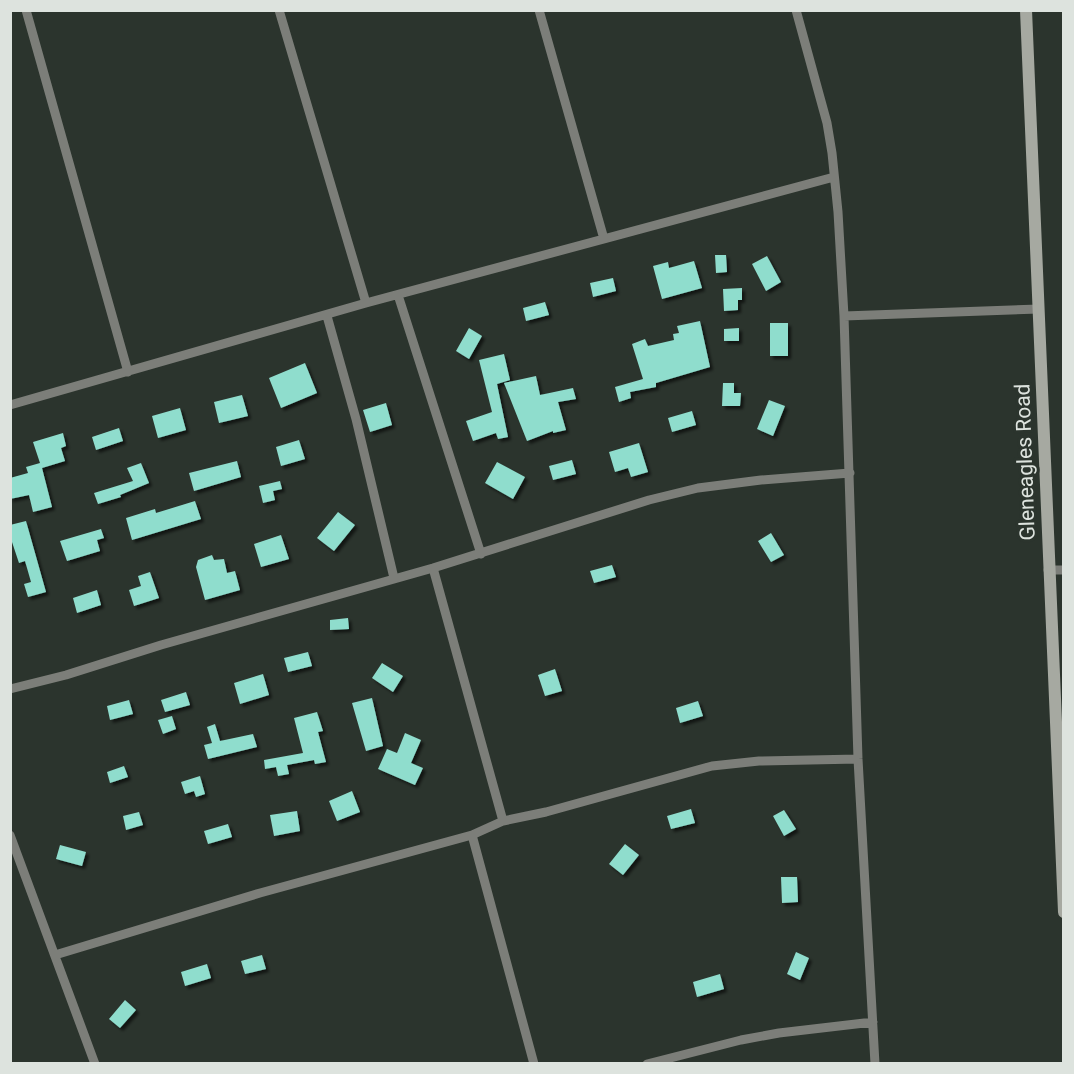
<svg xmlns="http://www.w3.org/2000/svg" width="1074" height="1074" font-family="Roboto,sans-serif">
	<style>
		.building { fill: #8fddcd; filter: url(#shadow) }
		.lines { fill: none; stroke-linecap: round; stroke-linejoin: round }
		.street { stroke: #7c7e79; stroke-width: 9 }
		.secondary { stroke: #a6a9a1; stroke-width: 12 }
		.labels { text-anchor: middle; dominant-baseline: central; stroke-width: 6; stroke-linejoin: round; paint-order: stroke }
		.street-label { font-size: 21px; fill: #dde3de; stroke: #2b342d }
	</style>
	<defs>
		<filter id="shadow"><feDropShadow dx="3" dy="3" stdDeviation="1.5" flood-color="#0009"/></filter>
	</defs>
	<rect width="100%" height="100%" fill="#2b342d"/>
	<path class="building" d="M715 255H726L727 272 716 273Z
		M767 256 781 282 766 291 752 264Z
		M694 261 702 288 662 299 653 266 668 262 669 268Z
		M613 278 616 291 593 297 590 283Z
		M742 288V300H738V310L724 311 723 289Z
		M545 302 549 315 526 321 523 308Z
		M700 321 710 367 656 383V387L630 392 631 398 619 402 615 387 643 379 632 344 645 339 648 346 674 340 673 334 679 333 677 326Z
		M770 323H788V356H770Z
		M469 328 482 336 469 359 456 351Z
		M739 328V341H724V329Z
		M504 354 510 380 497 384 508 437 498 439 496 433 473 441 466 421 492 412 479 360Z
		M305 363 317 393 281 408 269 378Z
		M536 376 540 395 573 388 576 399 558 402 566 430 553 433V431L527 441 504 383Z
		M723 383H734V393H741L740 406H722Z
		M242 395 248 416 219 423 214 402Z
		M769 400 785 406 773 436 757 429Z
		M386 403 392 425 370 432 363 410Z
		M180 408 186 430 158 438 152 416Z
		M692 411 696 425 672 432 668 418Z
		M119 428 123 441 96 450 92 437Z
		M63 433 66 446 61 448 65 461 42 468 52 507 33 512 29 495 10 499V478L28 473 26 467 40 463 33 442Z
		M299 440 305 459 281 466 276 447Z
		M639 443 648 472 631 477 628 468 615 472 609 452Z
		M572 460 576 474 553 480 549 466Z
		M237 461 241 477 194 491 189 473Z
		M497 462 525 477 513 499 485 483Z
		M141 463 149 483 120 495 121 497 98 504 94 493 133 481 127 468Z
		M280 481 282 489 273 491 275 500 263 503 259 486Z
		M195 501 201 519 132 540 126 518 155 509 156 513Z
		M338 512 355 525 334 551 317 538Z
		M26 521 46 592 28 597 24 584 31 582 25 561 19 563 10 536V525Z
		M101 529 104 538 97 540 100 551 67 561 60 541Z
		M771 533 784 555 771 562 758 541Z
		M281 535 289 559 261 567 254 544Z
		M212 555 214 560 224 559 227 573 235 571 240 590 205 600 196 567 198 560Z
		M612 565 616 577 594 583 590 571Z
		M150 572 159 598 134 606 129 590 141 586 138 576Z
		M97 590 101 605 77 613 73 598Z
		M348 618 349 629 330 630V620Z
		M308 652 312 666 288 672 284 658Z
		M382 663 403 676 393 692 372 678Z
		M555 669 562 691 545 696 538 675Z
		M263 674 269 695 240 704 234 683Z
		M186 692 190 705 165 712 161 700Z
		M372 698 383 746 366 751 352 703Z
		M129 700 133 714 110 720 107 706Z
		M698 701 703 716 680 723 676 708Z
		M317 712 323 731 318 732 326 762 315 764 314 760 287 765 289 774 278 776 276 767 265 769 264 760 303 753 294 718Z
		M172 716 176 729 163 734 158 720Z
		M215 724 220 741 253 734 257 747 208 759 204 745 212 743 207 727Z
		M405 733 421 740 411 763 423 768 415 785 378 769 387 749 397 753Z
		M124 766 128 777 110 783 107 772Z
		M200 776 205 794 196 797 194 791 185 794 181 782Z
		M352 791 360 812 337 821 329 801Z
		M691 809 695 823 671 829 667 816Z
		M784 810 796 829 784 836 773 816Z
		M297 811 300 831 274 836 270 815Z
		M139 812 143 825 126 830 123 816Z
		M228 824 232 837 208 844 204 831Z
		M625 844 639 855 623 875 609 864Z
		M60 845 86 852 82 866 56 859Z
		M781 877H797L798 902 782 903Z
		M796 952 809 958 800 980 787 974Z
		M262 955 266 969 245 974 241 961Z
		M207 964 211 978 185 986 181 972Z
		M720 974 724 989 697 997 693 982Z
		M125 1000 136 1010 120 1028 109 1019Z"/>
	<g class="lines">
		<path class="street" d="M26 10 128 372
			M279 10 366 303
			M539 10 604 239
			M796 10 827 123 832 153 838 212 844 316 858 759 875 1064
			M398 295 481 554
			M327 316 356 419 394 578
			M844 316 1039 309
			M10 405 366 303 834 177
			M433 568 503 821
			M1048 570H1064
			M10 689 66 675 161 645 433 568 649 500 698 488 761 480 850 473
			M10 835 95 1064
			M472 835 534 1064
			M55 955 260 893 472 835 503 821 546 812 712 766 759 761 858 759
			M647 1064 741 1040 779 1033 873 1022"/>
		<path class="secondary" d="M1026 10 1064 912"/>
	</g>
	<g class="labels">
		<g class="street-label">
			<text transform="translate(1025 462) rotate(-92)">Gleneagles Road</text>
		</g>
	</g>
	<rect width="1074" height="1074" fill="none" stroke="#dde3de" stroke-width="24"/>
</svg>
